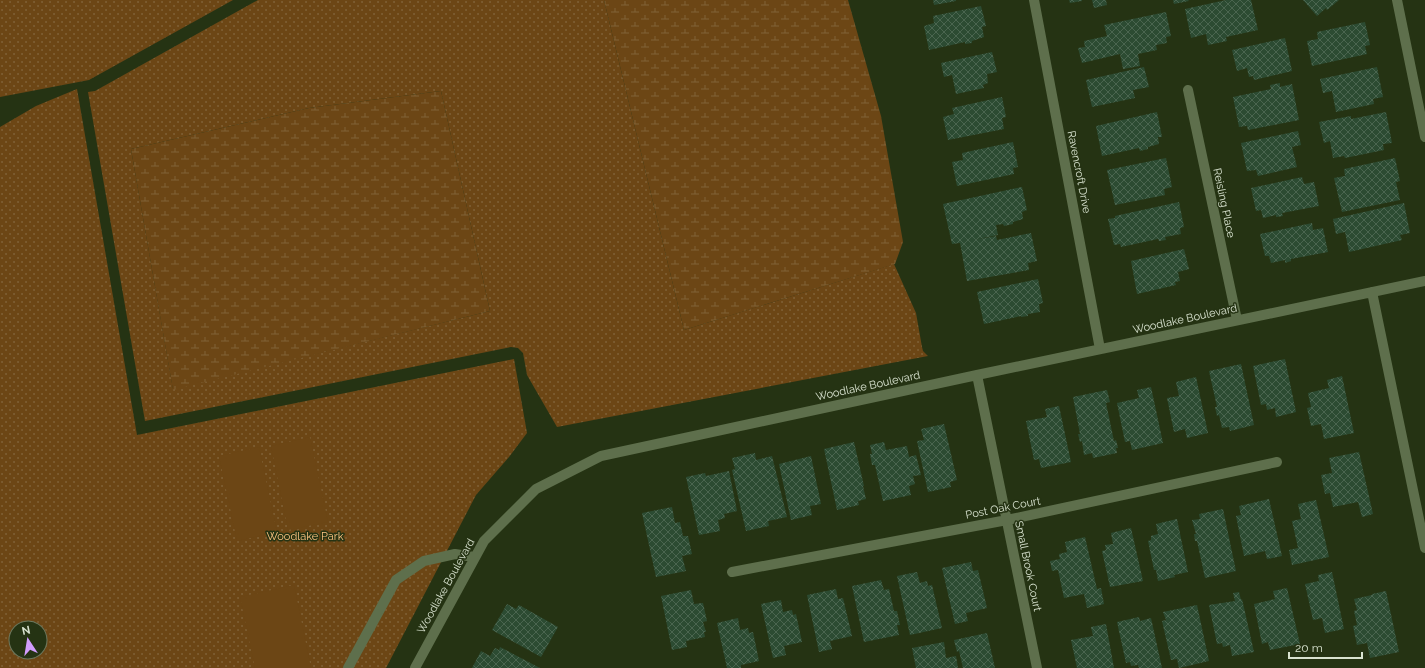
<svg xmlns="http://www.w3.org/2000/svg" width="1425" height="668" font-family="Raleway,sans-serif">
	<style>
		.grass { fill: url(#grass-dots); fill-rule: evenodd }
		.wetland { fill: url(#wetland-marsh) }
		.garden { fill: #6c4615 }
		.building { fill: url(#building-cross-hatch) }
		.lines { fill: none; stroke-linecap: round; stroke-linejoin: round }
		.minor { stroke: #5e6f4c; stroke-width: 10 }
		.labels { text-anchor: middle; dominant-baseline: central; stroke-width: 3; stroke-linejoin: round; paint-order: stroke }
		.street-label { font-size: 11px; fill: #d9e3d0; stroke: #253313 }
		.park-label { font-size: 11px; fill: #fdc382; stroke: #253313 }
	</style>
	<defs>
		<pattern id="grass-dots" width="8" height="8" patternUnits="userSpaceOnUse"><rect width="8" height="8" fill="#6c4615"/><path d="M2 2h.1M6 6h.1" fill="none" stroke="#806136" stroke-width="1.8" stroke-linecap="round"/></pattern>
		<pattern id="wetland-marsh" width="20" height="14" patternUnits="userSpaceOnUse"><rect width="20" height="14" fill="#6c4615"/><path d="M1 5h8M5 5V1M11 12h8M15 12V8" fill="none" stroke="#806136"/></pattern>
		<pattern id="building-cross-hatch" width="8" height="8" patternUnits="userSpaceOnUse"><rect width="8" height="8" fill="#2c4b32"/><path d="M0 0l8 8M0 8l8-8" fill="none" stroke="#4a654f"/></pattern>
	</defs>
	<rect width="100%" height="100%" fill="#253313"/>
	<path class="grass" d="M0 0H233L89 80 0 97Z
		M258 0H604L684 330 894 264 916 313 922 347 923 351 928 356 557 427 527 375 523 353 518 348 511 347 145 421 88 92 95 91ZM441 91 490 311 173 389 131 149 309 108Z
		M77 89 137 435 514 359 527 433 509 457 476 495 386 668H0V127L36 106ZM16 628H40V652H16Z"/>
	<path class="wetland" d="M604 0H848L881 116 903 242 895 264 684 330Z
		M441 91 490 311 173 390 131 149 309 108Z"/>
	<path class="garden" d="M310 437 328 522 288 530 271 446Z
		M259 447 277 532 237 541 219 456Z
		M294 585 311 668H255L240 597Z"/>
	<path class="building" d="M933 0H956V1L934 5Z
		M1069 0H1082V1L1070 3Z
		M1092 0H1106L1107 5 1094 8Z
		M1173 0H1188L1189 1 1174 4Z
		M1226 0H1251L1258 30 1226 37 1227 41 1208 45 1206 34 1191 38 1185 9Z
		M1303 0H1339L1327 10 1326 8 1317 16Z
		M981 6 986 26 982 27 984 37 972 41V43L965 44V42L929 50 924 26 934 23 933 16Z
		M1166 12 1171 36 1166 37 1167 43 1156 45 1157 50 1138 54 1140 66 1123 69 1120 54 1082 63 1078 48 1085 47 1084 41 1107 36 1104 25Z
		M1365 22 1370 45 1365 46 1367 54 1312 66 1307 41 1318 39 1317 32Z
		M1285 38 1292 71 1254 80 1253 76 1249 77 1247 68 1237 71 1232 50Z
		M992 52 997 72 987 74 988 83 983 85 984 88 956 94 952 75 944 77 941 63Z
		M1144 67 1149 87 1133 90 1135 98 1092 107 1086 80Z
		M1377 67 1383 97 1373 99 1374 104 1336 112 1332 91 1323 93 1320 79Z
		M1280 83V87L1292 84 1299 120 1248 130 1247 126 1239 127 1233 97 1271 89 1270 85Z
		M1002 97 1006 117 1002 118 1004 129 948 140 943 117 954 114 952 108Z
		M1157 112 1162 137H1158L1159 144 1148 147V149L1140 151 1139 148 1102 156 1096 126Z
		M1386 112 1392 143 1383 144 1384 150 1345 158 1344 156 1333 158 1330 141 1324 143 1319 122 1351 116V119Z
		M1298 131 1301 145 1292 147 1297 167 1258 176 1256 170 1247 171 1241 143Z
		M1013 142 1018 167 1013 168 1014 174 957 186 952 162 963 160 962 153Z
		M1166 158 1172 187 1164 189 1165 195 1115 205 1107 170Z
		M1395 158 1400 181 1396 182 1400 200 1342 212 1334 178 1345 176 1344 169Z
		M1302 177 1304 184 1314 182 1319 206 1282 213 1283 216 1276 217V215L1263 218 1261 210 1256 211 1251 188Z
		M1022 187 1027 210 1022 212 1023 219 1013 222V224L1004 226 1003 224 996 225 998 235 973 240 996 236 997 240 1031 233 1037 261 1028 263 1029 270 967 281 960 243 952 244 943 204Z
		M1179 202 1184 227 1180 228 1181 234 1165 237 1166 240 1159 241 1158 239 1121 247 1120 244 1114 245 1108 219 1115 218V216Z
		M1404 203 1410 233 1400 235 1402 240 1349 252 1345 232 1336 234 1333 219Z
		M1312 223 1313 230 1323 228 1328 252 1291 259V261L1285 263V260L1271 263 1269 256H1265L1260 234Z
		M1184 249 1189 269 1178 272 1180 281 1175 282 1176 285 1137 294 1131 261Z
		M1038 279 1043 303 1039 304 1040 312 1028 314V316L1021 317V316L984 324 977 292Z
		M1285 359 1296 412 1276 417 1275 408 1267 410 1266 404 1261 405 1253 366Z
		M1241 364 1254 425 1230 431 1229 427 1222 428 1219 415 1217 416 1215 407H1217L1209 371Z
		M1342 376 1354 433 1324 439 1321 424 1311 426 1307 408 1311 407 1308 393 1329 388 1327 380Z
		M1196 377 1208 433 1187 438 1185 429 1174 432 1167 398 1179 396 1176 382Z
		M1151 387 1163 443 1132 450 1130 441 1125 442 1117 403 1139 398 1137 390Z
		M1107 390 1110 402 1106 403 1114 441 1116 440 1118 448H1116L1117 453 1093 458 1092 453 1084 455 1082 441 1080 442 1078 434H1080L1073 397Z
		M1059 406 1071 462 1041 468 1039 459 1034 460 1026 421 1047 417 1045 409Z
		M944 424 957 480 950 482 951 487 928 492 917 441 924 440 921 429Z
		M854 442 864 486H863L866 499 858 501 859 505 837 510 824 449Z
		M884 442 886 450 907 446 909 457 916 455 921 475 913 476 915 484 909 486 911 495 883 501 875 465H872L870 454H872L870 445Z
		M1359 452 1373 514 1362 517 1358 502 1333 507 1330 493 1325 494 1321 475 1332 473 1329 458Z
		M755 453 756 460 772 456 787 517 768 521 769 526 746 531 732 470 735 469 732 458Z
		M811 456 821 504 810 506 812 515 791 520 779 464Z
		M729 471 737 511 724 514 725 518 718 520 720 531 699 535 686 477 705 473 706 476Z
		M1269 499 1282 556 1267 559 1265 551 1244 556 1236 516 1241 515 1239 506Z
		M1316 500 1329 557 1292 565 1289 550 1298 548 1292 521 1301 519 1298 504Z
		M672 507 675 523 680 522 683 536H688L692 554 682 556 686 571 656 577 642 513Z
		M1223 509 1236 571 1205 578 1197 541H1195L1194 534H1196L1192 520 1200 519 1199 514Z
		M1177 519 1188 572 1174 575 1175 577 1158 581 1156 570H1154L1148 541 1151 540V536L1158 534 1156 524Z
		M1131 528 1143 581 1110 587 1102 551 1106 550 1105 545 1113 544 1111 533Z
		M1085 537 1097 589 1101 588 1104 604 1087 608 1084 594 1064 598 1058 570 1052 571 1050 561 1060 559 1059 554 1067 552 1065 542Z
		M971 562 973 571 978 570 987 608 966 613 968 621 955 624 942 568Z
		M917 572 920 583 927 581 928 586 932 585 942 628 910 635 897 576Z
		M1332 572 1344 629 1325 633 1322 618 1313 620 1305 584 1319 581 1318 575Z
		M881 580 884 590 889 589 894 611H897L900 625H897L899 635 864 642 852 586Z
		M1287 588 1300 644 1270 650 1268 642 1262 644 1254 604 1275 599 1273 591Z
		M836 589 838 599 843 598 852 636 830 641 832 649 819 652 807 595Z
		M691 590 694 604 703 603 707 621 703 622 706 632H704L705 637 686 641 687 647 672 650 661 596Z
		M1386 591 1399 652 1370 658 1367 643 1357 645 1353 626 1357 625 1354 611 1357 610 1354 599 1372 595V594Z
		M1239 592 1241 600 1242 599 1254 652 1232 656 1230 645 1223 647 1222 643 1217 644 1209 605 1235 601 1233 593Z
		M781 600 783 612 792 610 793 615 796 614 802 642 784 646 786 655 773 658 761 604Z
		M507 604 516 609 519 605 558 627 541 657 492 630Z
		M1197 605 1209 661 1179 668 1177 659 1171 660 1162 621 1166 620 1163 612Z
		M1139 617 1140 621 1151 618 1162 668H1139L1138 665 1131 666 1130 662 1126 663 1117 622Z
		M738 618 740 630 748 628 749 633 753 632 759 661 741 665V668H727L717 623Z
		M1106 624 1114 668H1077L1071 640 1093 636 1091 627Z
		M987 633 995 668H963L959 651 957 652 954 640Z
		M944 642 946 658 956 656 958 668H916L912 648Z
		M500 647 540 668H472L481 651 490 656 495 648 499 650Z"/>
	<g class="lines">
		<path class="minor" d="M1034 0 1100 349
			M1397 0 1425 137
			M1188 90 1237 320
			M1372 292 1425 548
			M977 375 1037 668
			M732 572 1007 520 1277 462
			M348 668 396 580 424 561 455 554 474 557
			M415 668 484 541 536 489 601 456 977 375 1425 281"/>
	</g>
	<g class="labels">
		<g class="street-label">
			<text transform="translate(1079 172) rotate(79)">Ravencroft Drive</text>
			<text transform="translate(1224 203) rotate(78)">Reisling Place</text>
			<text transform="translate(1185 319) rotate(-12)">Woodlake Boulevard</text>
			<text transform="translate(868 386) rotate(-12)">Woodlake Boulevard</text>
			<text transform="translate(1003 508) rotate(-11)">Post Oak Court</text>
			<text transform="translate(1028 566) rotate(78)">Small Brook Court</text>
			<text transform="translate(446 586) rotate(-61)">Woodlake Boulevard</text>
		</g>
		<g class="park-label">
			<text x="305" y="536">Woodlake Park</text>
		</g>
	</g>
	<g transform="translate(28 640) rotate(348)"><circle r="19" fill="#253313" stroke="#6d795f"/>
	<path d="M0-3L7 15L0 10L-7 15Z" fill="#d29dfd"/>
	<text y="-6" font-size="11" font-weight="bold" text-anchor="middle" fill="#d9e3d0">N</text>
	</g>
	<path d="M1289 652v6h73v-6" fill="none" stroke="#d9e3d0" stroke-width="2"/>
	<text x="1295" y="652" font-size="12" fill="#d9e3d0" stroke="#253313" stroke-width="3" paint-order="stroke">20 m</text>
</svg>
